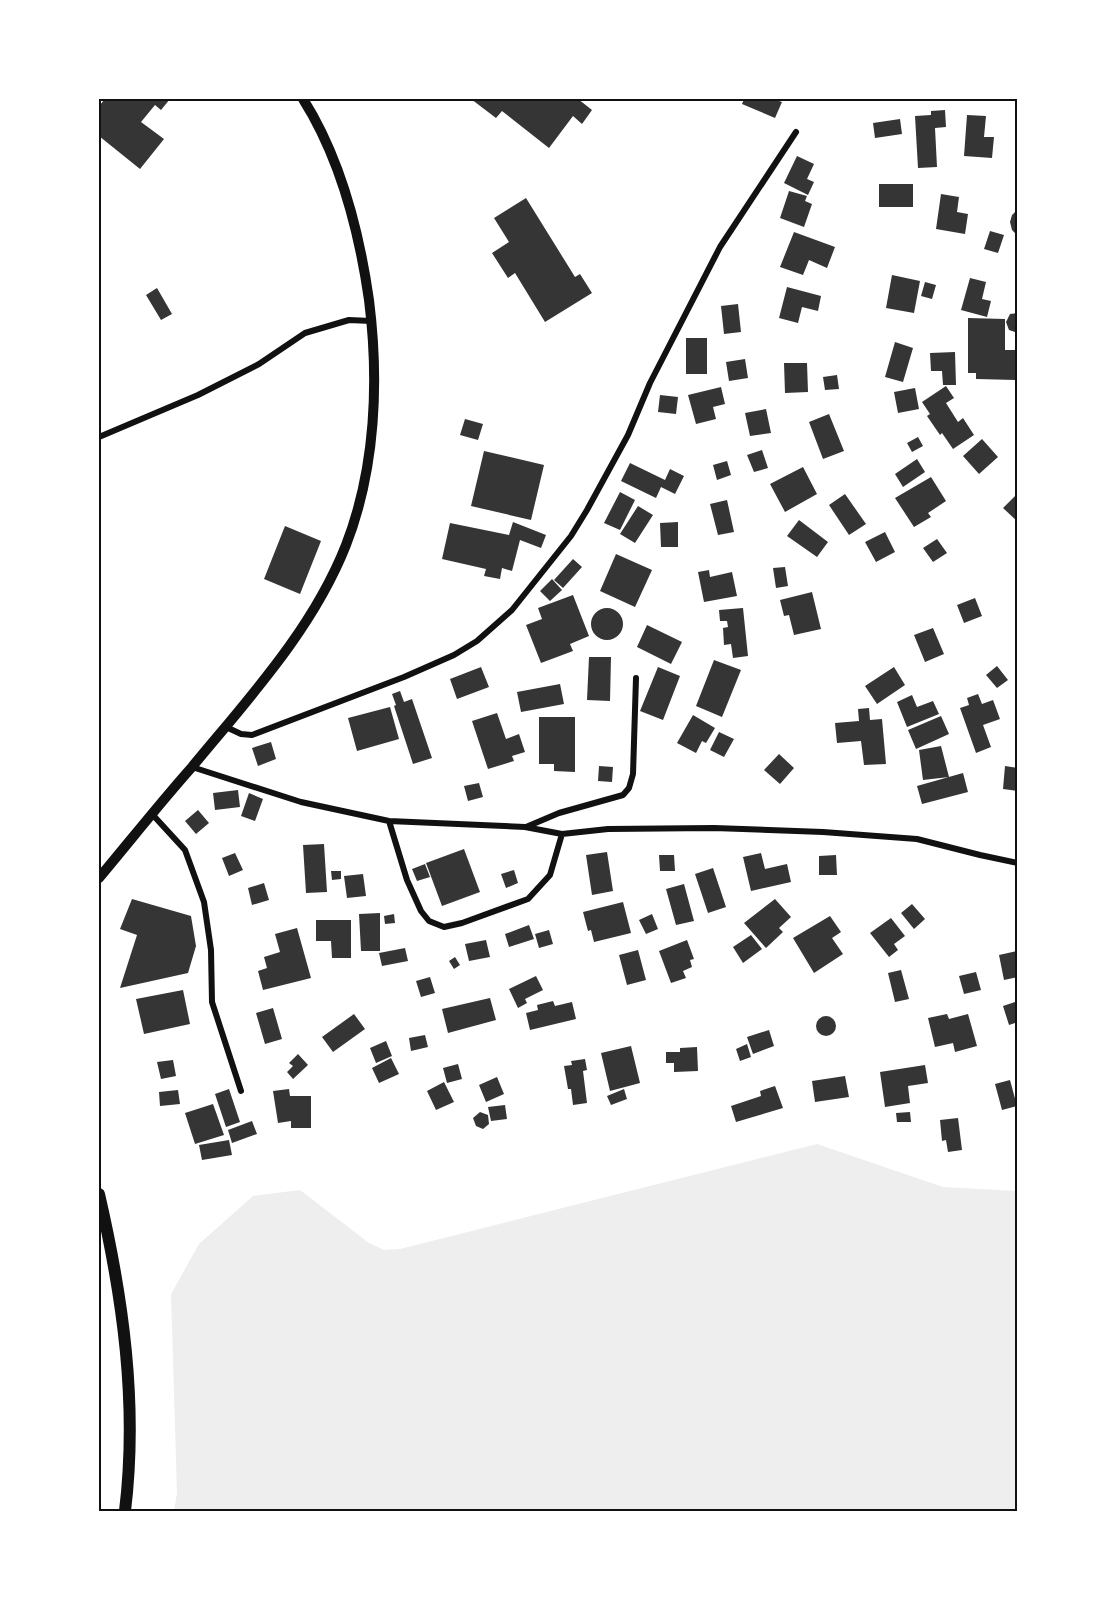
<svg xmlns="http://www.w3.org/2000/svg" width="1117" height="1610" font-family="'DM Sans',sans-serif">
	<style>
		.green { fill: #eee }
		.building { fill: #353535 }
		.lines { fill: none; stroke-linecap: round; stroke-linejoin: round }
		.minor { stroke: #111; stroke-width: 6 }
		.tertiary { stroke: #111; stroke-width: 10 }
		.secondary { stroke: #111; stroke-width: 12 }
		.neatline { fill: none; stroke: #111; stroke-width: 2 }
	</style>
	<rect width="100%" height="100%" fill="#fff"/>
	<path class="green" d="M817 1144 943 1187 1018 1191V1511H174L177 1493 171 1294 199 1244 253 1196 300 1190 369 1243 384 1250 400 1249Z"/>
	<path class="building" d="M105 99H170L161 110 155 105 141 122 164 139 140 169 99 136V106Z
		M471 99H578L592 110 582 124 573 116 549 148 502 111 496 118Z
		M744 99H773L782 102 775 118 742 104Z
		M945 110 946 127 935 128 937 167 918 168 915 116 931 115V111Z
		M967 115 986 116 984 137H994L992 158 964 156Z
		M900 119 902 134 875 138 873 123Z
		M797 156 814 164 807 179 814 182 808 195 784 183Z
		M879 184H913V207H879Z
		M789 191 807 196 805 201 812 204 804 227 780 218Z
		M941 194 959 197 957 212 968 214 965 234 936 229Z
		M526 198 575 277 580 274 592 293 545 322 515 273 508 278 492 253 509 242 494 218Z
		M1018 209V236L1012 230 1010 222 1012 215Z
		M990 231 1004 235 998 253 984 249Z
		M794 232 835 247 827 268 809 260 803 275 780 267Z
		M892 275 920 281 914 313 886 308Z
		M970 278 986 282 982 299 991 301 987 317 961 310Z
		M925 282 936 285 932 299 921 296Z
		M787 287 821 296 818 311 802 307 798 323 779 318Z
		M157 288 172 314 161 320 146 295Z
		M738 304 741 332 724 334 721 306Z
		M1018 313V333L1009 330 1006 322 1010 314Z
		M968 318 1005 319V350H1016V380L976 379V373H968Z
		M686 338H707V374H686Z
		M895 342 913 348 903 382 885 377Z
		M955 352 956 385H943L942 371H931L930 353Z
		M745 359 748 378 729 381 726 362Z
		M784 363H807L808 392 785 393Z
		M837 375 839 389 825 390 823 377Z
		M946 386 954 398 946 403 958 422 963 418 974 435 953 449 942 433 940 435 927 416 930 414 922 402Z
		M721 387 725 404 713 407 716 419 696 424 688 395Z
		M915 388 919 409 898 413 894 392Z
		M660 395 678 397 676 414 658 412Z
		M766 409 771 433 750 436 745 413Z
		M829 414 844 451 823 459 809 422Z
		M465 419 483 424 478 440 460 435Z
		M918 437 923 446 912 452 907 443Z
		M982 439 998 457 979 474 963 456Z
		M762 450 768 468 754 472 747 455Z
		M484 451 544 465 531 520 471 506Z
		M917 459 925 472 903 487 895 474Z
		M727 461 731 475 717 480 713 465Z
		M630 463 665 480 670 469 684 476 675 494 661 487 656 498 621 481Z
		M803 467 817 494 785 512 770 484Z
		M931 477 946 501 928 513 931 517 914 527 895 498Z
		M620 492 635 500 620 530 604 523Z
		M1018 493V522L1003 508Z
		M845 494 866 524 849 535 829 505Z
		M727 500 734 532 718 535 710 504Z
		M638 506 653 515 635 543 620 534Z
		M799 520 828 542 817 557 787 536Z
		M513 522 546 535 541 548 520 540 512 571 502 568 500 579 484 576 486 569 442 559 450 523 509 535Z
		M678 522V547H661L660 523Z
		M285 526 321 541 300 594 264 579Z
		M885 532 895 552 876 562 865 542Z
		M937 539 947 553 933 562 923 548Z
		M616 554 652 570 635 607 600 591Z
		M573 559 582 567 563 588 554 580Z
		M785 567 788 586 776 588 773 568Z
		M709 570 710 577 732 572 737 596 704 602 698 572Z
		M552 579 562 590 550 601 540 591Z
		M812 592 821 629 794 635 789 615 784 616 780 600Z
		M573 595 589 636 570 644 573 651 541 663 526 625 542 619 538 608Z
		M975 598 982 616 964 623 957 605Z
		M743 608 748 656 733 658 731 644 724 645 723 628 728 627 727 621H720L719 610Z
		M591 624a16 16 0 1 1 32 0a16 16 0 1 1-32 0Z
		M647 625 682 642 671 664 637 647Z
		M933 628 944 654 925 662 914 635Z
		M589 657H611L610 701 587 700Z
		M714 660 741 670 722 717 696 706Z
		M997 666 1008 680 997 688 986 675Z
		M481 667 489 687 457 699 450 679Z
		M658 667 680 676 663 720 640 711Z
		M894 667 905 685 877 704 865 686Z
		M560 684 564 704 521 712 517 692Z
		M400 691 404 702 412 699 432 758 413 764 394 706 396 705 392 694Z
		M978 694 982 704 993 700 1000 719 983 725 991 747 976 753 960 708 969 705 967 698Z
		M912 695 917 707 933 701 939 714 907 727 897 702Z
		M390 707 399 739 357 751 348 718Z
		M869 708 870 720 882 719 886 764 864 765 861 741 837 743 835 723 859 721 858 709Z
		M497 713 506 739 519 734 525 752 512 756 514 761 488 769 472 721Z
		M693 715 715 728 706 743 702 741 696 753 677 743Z
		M941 716 949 734 916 749 908 730Z
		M539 717H575V772L554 771V764H539Z
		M719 732 734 739 724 757 710 750Z
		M271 742 276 759 258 766 252 748Z
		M941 746 949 777 923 780 919 750Z
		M779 754 794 768 780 784 764 770Z
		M599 766 613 767 612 782 598 781Z
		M1005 766 1018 768V791L1003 789Z
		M963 773 968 792 922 804 917 786Z
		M479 783 483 797 468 801 464 786Z
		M238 790 240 807 215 810 213 793Z
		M249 793 263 799 255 821 241 816Z
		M198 810 209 823 196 834 185 821Z
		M324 844 327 892 306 893 303 845Z
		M464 849 480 892 442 906 426 863Z
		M607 852 613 891 592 895 586 855Z
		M235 853 243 870 229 876 222 858Z
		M761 853 765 869 787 864 791 882 751 891 743 857Z
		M659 855H674L675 871H660Z
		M836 855 837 875H819V856Z
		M425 864 430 877 417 881 412 869Z
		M713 868 726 907 708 913 695 874Z
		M514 870 518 883 506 888 501 874Z
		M331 871H341V879L332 880Z
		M363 874 366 896 347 898 344 876Z
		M264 883 269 900 252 905 248 888Z
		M684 884 694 921 676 925 666 889Z
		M132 899 191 916 196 946 188 973 120 988 137 935 120 929Z
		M775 899 791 917 779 928 783 932 766 948 744 923Z
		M623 902 631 933 594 942 591 930 588 931 583 912Z
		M912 904 925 919 914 929 901 913Z
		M380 913V951H361L359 914Z
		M394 914 395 923 385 924 384 916Z
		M652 914 658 929 646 934 639 920Z
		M830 916 841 932 832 938 843 954 814 973 793 938Z
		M891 918 905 936 894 944 898 950 889 957 870 933Z
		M316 920H351V958H332L331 941H316Z
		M529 925 534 939 509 947 505 934Z
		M297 928 311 978 263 990 258 971 267 968 264 957 280 952 275 934Z
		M549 930 553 944 539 948 535 934Z
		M751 935 762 949 743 963 733 947Z
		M486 940 490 957 469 961 465 944Z
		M687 940 694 959 690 960 692 967 683 971 686 978 671 983 659 951Z
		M405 948 408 961 382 966 379 953Z
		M638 950 646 980 627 985 619 955Z
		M1017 951 1018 977 1004 980 999 955Z
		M455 957 460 965 454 969 449 961Z
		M901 970 909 999 895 1002 888 973Z
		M976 972 981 990 964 994 959 976Z
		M536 976 543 990 525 999 527 1003 518 1008 509 989Z
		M430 977 435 993 421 997 416 981Z
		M183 990 190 1024 144 1034 136 999Z
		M490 998 496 1020 448 1033 442 1009Z
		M553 1001 555 1006 572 1002 576 1019 530 1030 526 1013 538 1010 537 1005Z
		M1018 1001V1022L1009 1025 1003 1006Z
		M273 1008 282 1039 265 1044 256 1013Z
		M354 1014 365 1029 333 1052 322 1037Z
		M947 1014 949 1019 968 1014 977 1046 955 1052 953 1043 935 1047 928 1018Z
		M816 1026a10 10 0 1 1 20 0a10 10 0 1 1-20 0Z
		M769 1030 774 1046 753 1054 747 1037Z
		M425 1035 428 1047 411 1051 409 1038Z
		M386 1041 392 1056 376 1063 370 1048Z
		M747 1044 751 1057 740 1061 736 1049Z
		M631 1046 640 1083 610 1091 601 1053Z
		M697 1047 698 1071 674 1072V1063H666V1052H680V1048Z
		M298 1054 308 1065 293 1079 287 1072 293 1066 289 1063Z
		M391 1058 399 1074 379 1083 372 1068Z
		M585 1059 587 1070 583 1071 587 1103 573 1105 571 1089H568L564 1066 572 1065 571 1061Z
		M173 1060 176 1076 161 1079 157 1062Z
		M458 1064 462 1079 447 1083 443 1068Z
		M925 1065 928 1083 908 1086 910 1103 885 1107 880 1072Z
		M845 1076 849 1097 815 1102 812 1081Z
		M497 1077 504 1094 486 1102 479 1085Z
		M1010 1080 1017 1106 1002 1110 995 1084Z
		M444 1082 454 1102 436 1110 427 1091Z
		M775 1086 783 1108 736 1122 731 1106 761 1096 760 1091Z
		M229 1089 240 1122 226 1127 215 1094Z
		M289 1089 290 1096H311V1128H291V1121L278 1123 273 1091Z
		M624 1089 627 1099 611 1105 607 1096Z
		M178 1090 180 1104 160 1106 159 1092Z
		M213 1104 224 1135 195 1144 185 1113Z
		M505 1105 507 1119 491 1121 488 1107Z
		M480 1112 488 1115 489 1124 483 1129 476 1126 473 1118Z
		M910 1112 911 1122H897L896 1113Z
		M958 1118 962 1150 948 1152 946 1140 942 1141 940 1120Z
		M252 1121 257 1134 232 1143 228 1130Z
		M229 1140 232 1155 202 1160 199 1145Z"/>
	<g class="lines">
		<path class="minor" d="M99 437 198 395 259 364 305 333 349 320 371 321
			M226 727 241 734 252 735 404 677 454 655 477 641 512 610 571 536 587 510 628 435 650 383 720 247 796 132
			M192 767 301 802 389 821 525 827 562 834 608 829 714 828 823 832 917 839 980 855 1018 863
			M152 814 185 850 204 902 211 950 212 1002 241 1091
			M389 821 407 880 421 911 429 921 444 927 462 923 528 899 550 875 562 834
			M526 827 559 813 623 795 629 788 633 774 636 678"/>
		<path class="tertiary" d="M99 878C130 841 160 803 192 767 249 698 313 629 346 545 376 468 379 380 369 300 359 230 341 159 303 99"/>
		<path class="secondary" d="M99 1194C123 1298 138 1404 125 1511"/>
	</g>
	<rect width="1117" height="1610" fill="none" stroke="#ffffff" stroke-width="201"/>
	<rect x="100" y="100" width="916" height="1410" class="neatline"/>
</svg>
